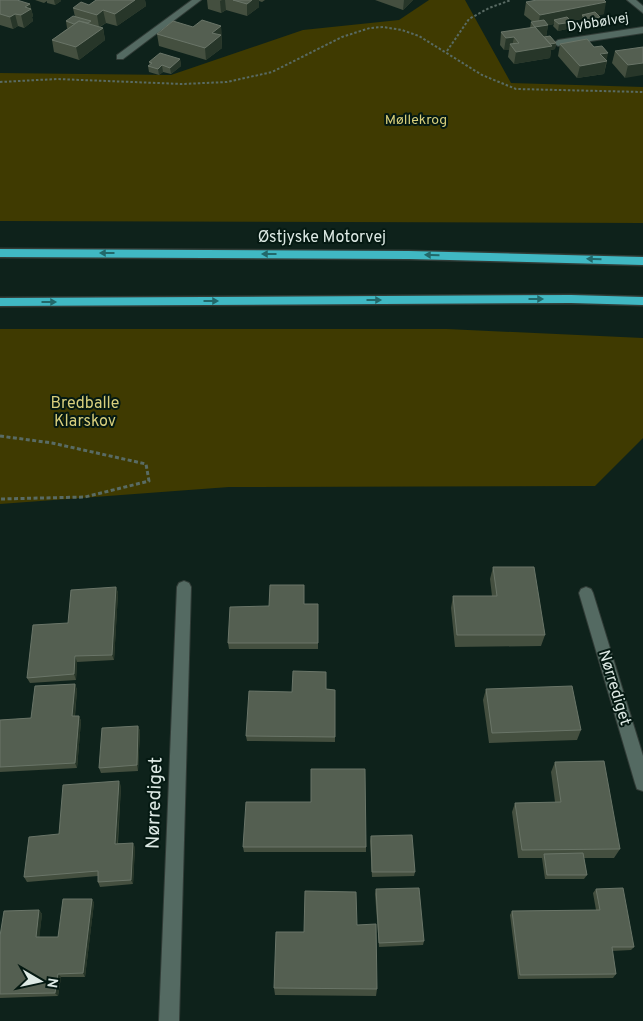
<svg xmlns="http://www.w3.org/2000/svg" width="643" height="1021" font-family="Overpass,sans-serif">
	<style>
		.green { fill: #3f3a01 }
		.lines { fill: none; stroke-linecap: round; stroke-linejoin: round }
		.minor-casing { stroke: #313c37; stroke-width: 2 }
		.motorway-casing { stroke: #313c37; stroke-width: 3 }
		.path-far1 { stroke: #596b64; stroke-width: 2; stroke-dasharray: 2.5 2; stroke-linecap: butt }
		.path { stroke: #596b64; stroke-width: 3; stroke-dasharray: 4 2.5; stroke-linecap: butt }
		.minor { fill: #546a62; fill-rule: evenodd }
		.motorway { fill: #40b8c3; fill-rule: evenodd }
		.wall { fill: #444f3f }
		.shaded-wall { fill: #273629 }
		.building { fill: #545f51; stroke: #6a7568 }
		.oneway { fill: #22686a }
		.labels { text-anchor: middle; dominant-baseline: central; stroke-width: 4; stroke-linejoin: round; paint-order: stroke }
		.far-street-label { font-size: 14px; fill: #dde9e4; stroke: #051912 }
		.far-park-label { font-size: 14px; fill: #d7ce7c; stroke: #051912 }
		.street-label { font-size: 16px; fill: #dde9e4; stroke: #051912 }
		.park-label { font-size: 16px; fill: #d7ce7c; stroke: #051912 }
		.near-street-label { font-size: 19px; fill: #dde9e4; stroke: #051912 }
	</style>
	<rect width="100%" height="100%" fill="#0e221b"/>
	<path class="green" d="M429 0H465L511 83 643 87V223L0 221V73L171 75 303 30 399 20Z
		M0 329H447L643 338V438L595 486 229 487 0 504Z"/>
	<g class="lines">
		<defs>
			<path id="minor" d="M192 0H201L123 59H117V55Z
				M627 0H636L643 6V13Z
				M643 27V33L558 46 554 43 558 40Z
				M184 581 189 583 191 587 179 1021H159L177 587 179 583Z
				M586 587 591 589 593 593 643 756V791L637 789 635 783 579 593 581 589Z"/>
			<path id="motorway" d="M0 249 409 251 643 257V265L409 259 0 257Z
				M571 295 643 297V305L571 303 0 306V298Z"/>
		</defs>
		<use href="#minor" class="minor-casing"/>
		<use href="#motorway" class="motorway-casing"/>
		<path class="path-far1" d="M447 51 469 19 489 8 511 0
			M0 82 57 79 182 84 227 82 272 72 342 37 370 28 383 27 402 30 419 36 482 75 516 89 643 92"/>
		<path class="path" d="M0 436 52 443 146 464 149 481 85 497 0 499"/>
		<use href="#minor" class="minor"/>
		<use href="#motorway" class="motorway"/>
	</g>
	<path class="wall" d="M0 0 30 4 33 16 32 17 33 21 24 28 18 26 13 29 0 25Z
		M35 0H61V1L55 5 47 3V1L44 3Z
		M96 0H145L146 6 117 26 106 23 100 27 103 28 105 40 79 60 54 52 52 40 68 28H67L66 21 75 17 73 8 89 5Z
		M207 0H265L262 2 259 1V7L247 16 226 10 221 13 208 9Z
		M375 0H413L403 10Z
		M526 2 604 14 598 15 600 17 599 24 586 26 581 21 582 19 571 21V28L558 31 553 26 554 24 548 25 546 37 556 43 555 49 551 50 550 58 514 64 508 57 509 50H504L500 45 501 32 530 28 531 22H533L524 15Z
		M221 26 222 48 206 60 159 46 157 34 193 27Z
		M560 44 594 47 607 61 604 74 577 78 558 56Z
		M643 47 625 78 612 63 615 51Z
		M180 59 181 66 171 74 163 72 159 75 149 72 148 66 150 65 149 62Z
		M493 567 545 635 541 646 455 647 451 608 453 596H492L490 579Z
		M116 587 118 593 114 660 77 662 76 680 30 683 27 678 68 623Z
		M304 604H318V649H229L228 643 269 606Z
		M75 684 77 690 75 716H79L81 721 77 768 0 772V720L31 718Z
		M326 689 335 690V742L247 741 246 736 292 692Z
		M486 689 581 730 577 740 489 743 483 700Z
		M138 726 140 731 138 771 101 773 99 768Z
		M555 762 620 849 614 858H584L587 875 584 879H545L542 858H518L512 812 515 803 555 802 551 772Z
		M121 786 118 843 135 847 133 884 100 887 98 882V876L27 882 24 877 59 834Z
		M371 836 415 872 414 876 372 877 370 841Z
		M243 847H366V852H244Z
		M376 889 424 941 423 945 379 947 375 894Z
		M596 889 634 947 631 950 612 951 616 974 613 978 518 979 510 915 512 911 596 910 593 893Z
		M92 899 94 903 85 977H61L58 996 0 998V936L39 910 42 914 39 937H58Z
		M357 925 377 989 376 996 275 995 274 988 304 932Z"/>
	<path class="shaded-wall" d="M54 0H61V1L55 5Z
		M135 0H145L146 6 117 26 115 14Z
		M222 0H225L226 10 221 13 220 1Z
		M252 0H259V7L247 16V4Z
		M404 0H413L403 10Z
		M606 2 604 14 585 18 582 15V19L558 23 554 20V24L546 26 548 25 546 38 533 40 535 27H538L540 15Z
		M30 4 33 16 32 17 33 21 24 28 21 15 25 7Z
		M103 10 106 23 99 27 97 15Z
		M15 14 18 26 13 29 10 17Z
		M600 17 599 24 586 26 588 20Z
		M572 22 571 28 558 31 559 24Z
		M221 26 222 48 206 60 205 48 212 33Z
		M103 28 105 40 79 60 76 47Z
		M514 37 512 47 510 44 509 50H504L506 38Z
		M556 43 555 49 551 50 550 58 514 64 516 52Z
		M608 53 604 74 577 78 580 66 600 54Z
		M180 59 181 66 171 74 170 68Z
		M643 63V75L625 78 628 65Z
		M162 65 163 72 159 75 158 69Z
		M116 587 118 593 114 660 112 655Z
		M75 656 77 662 76 680 74 674Z
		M75 684 77 690 74 722 72 716Z
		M79 716 81 721 77 768 75 763Z
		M138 726 140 731 138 771 137 765Z
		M119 781 121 786 117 848 115 844Z
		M133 843 135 847 133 884 131 880Z
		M92 899 94 903 85 977 83 973Z
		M39 910 42 914 39 941 36 937Z
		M58 974 61 977 58 996 55 993Z"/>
	<path class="building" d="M0 0H17L30 4 25 7 31 9 21 15 15 14 10 17 0 14Z
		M96 0H135L115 14 103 10 97 15 73 8 81 2 89 5Z
		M233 0H252L247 4Z
		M537 0H604L606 2 540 15 526 2Z
		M595 12 600 17 588 20 582 15Z
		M73 16 91 21 88 23 79 21 74 24 66 21Z
		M567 17 572 22 559 24 554 20Z
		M202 20 221 26 212 33 221 35 205 48 157 34 173 21 193 27Z
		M544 20 548 25 535 27 552 46 516 52 510 44 519 43 514 37 506 38 501 32 535 27 531 22Z
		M79 21 103 28 76 47 52 40Z
		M550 36 556 43 550 44 544 37Z
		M587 39 594 47 602 46 608 53 600 54 607 61 580 66 560 44Z
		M643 47V63L628 65 615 51Z
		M160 53 180 59 170 68 162 65 158 69 148 66 152 63 149 62Z
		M493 567H534L545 635H457L453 596H497Z
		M270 585H304V604H318V643H228L230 607 269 606Z
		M116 587 112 655 75 656 74 674 27 678 33 625 68 623 71 590Z
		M293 671 326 672V689L335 690V737L246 736 249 691 292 692Z
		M75 684 72 716H79L75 763 0 767V720L31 718 35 686Z
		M572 686 581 730 492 733 486 689Z
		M138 726 137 765 99 768 102 728Z
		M604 761 620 849 522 850 515 803 561 802 555 762Z
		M311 769H365L366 847H243L246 802H311Z
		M119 781 115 844 133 843 131 880 98 882V871L24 877 29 837 59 834 63 785Z
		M412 835 415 872H372L371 836Z
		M583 853 587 875H547L544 854Z
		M419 888 424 941 379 943 376 889Z
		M623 888 634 947H612L616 974 520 975 512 911 600 910 596 889Z
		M305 891 356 892 357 925 376 924 377 989 274 988 276 932H304Z
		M63 899H92L83 973 58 974 55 993 0 994V936L4 911 39 910 36 937H58Z"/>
	<defs><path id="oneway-solid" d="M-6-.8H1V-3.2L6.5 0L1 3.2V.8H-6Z" transform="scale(1.25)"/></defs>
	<g class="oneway">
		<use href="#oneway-solid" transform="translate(107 253) rotate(-180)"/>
		<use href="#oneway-solid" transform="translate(269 254) rotate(-180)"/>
		<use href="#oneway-solid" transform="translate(432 255) rotate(-179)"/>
		<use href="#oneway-solid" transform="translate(594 259) rotate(-178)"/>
		<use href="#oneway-solid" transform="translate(536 299)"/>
		<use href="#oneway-solid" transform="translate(374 300)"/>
		<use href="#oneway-solid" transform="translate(211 301)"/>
		<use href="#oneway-solid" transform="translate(49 302)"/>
	</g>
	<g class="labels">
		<g class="far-street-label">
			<text transform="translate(598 23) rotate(-9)">Dybbølvej</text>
		</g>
		<g class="far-park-label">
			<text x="416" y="120">Møllekrog</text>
		</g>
		<g class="street-label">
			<text x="322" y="238">Østjyske Motorvej</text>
			<text transform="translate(614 688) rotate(73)">Nørrediget</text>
		</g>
		<g class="park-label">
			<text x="85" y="404">Bredballe<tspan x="85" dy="18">Klarskov</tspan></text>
		</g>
		<g class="near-street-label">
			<text transform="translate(155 803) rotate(-88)">Nørrediget</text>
		</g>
	</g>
	<g transform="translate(40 981) rotate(99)" stroke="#051912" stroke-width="4" paint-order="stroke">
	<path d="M0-4L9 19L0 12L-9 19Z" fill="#dde9e4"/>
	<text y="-8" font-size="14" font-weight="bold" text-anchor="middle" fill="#dde9e4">N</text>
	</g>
</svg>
